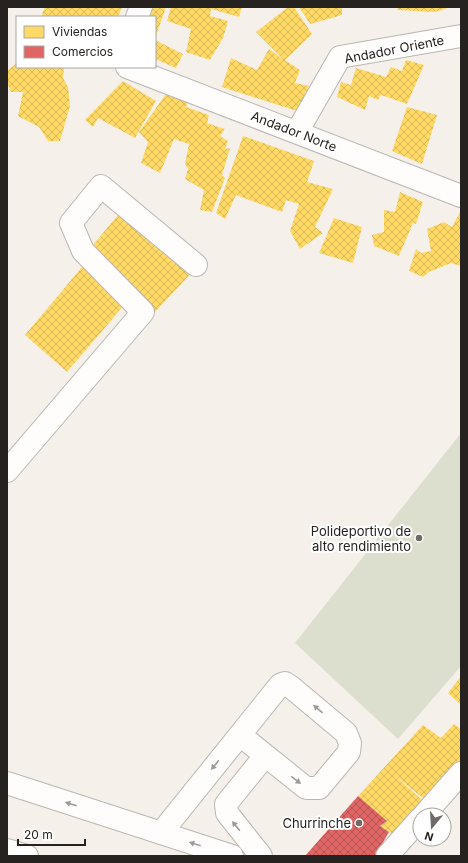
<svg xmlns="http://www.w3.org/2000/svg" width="468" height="863" font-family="Inter,sans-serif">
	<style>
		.grass { fill: #dcdfce }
		.homes { fill: url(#homes-cross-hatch) }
		.shops { fill: url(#shops-cross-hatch) }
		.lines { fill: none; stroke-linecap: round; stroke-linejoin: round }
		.minor-casing { stroke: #bbb6b2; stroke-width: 24 }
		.major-casing { stroke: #bbb6b2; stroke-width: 24 }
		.minor { stroke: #fefdfc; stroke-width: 22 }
		.major { stroke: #fefdfc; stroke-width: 22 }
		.oneway { fill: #9d9a99 }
		.poi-dot { fill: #6f6a66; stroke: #fff; stroke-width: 1.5 }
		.labels { text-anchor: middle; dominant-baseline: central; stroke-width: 4; stroke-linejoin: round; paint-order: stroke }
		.street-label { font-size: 13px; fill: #26221f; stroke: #fff }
		.poi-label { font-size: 13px; fill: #26221f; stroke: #fff; text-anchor: end }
	</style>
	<defs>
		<pattern id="homes-cross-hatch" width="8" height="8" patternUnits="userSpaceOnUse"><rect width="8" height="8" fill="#ffd966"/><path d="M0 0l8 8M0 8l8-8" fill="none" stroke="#daba58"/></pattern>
		<pattern id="shops-cross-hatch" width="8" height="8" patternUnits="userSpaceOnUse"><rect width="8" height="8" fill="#e06666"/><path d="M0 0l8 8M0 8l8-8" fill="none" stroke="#b55453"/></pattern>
	</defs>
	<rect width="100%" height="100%" fill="#f6f0eb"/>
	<path class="grass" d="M461 433V666L398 739 295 643Z"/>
	<path class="homes" d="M45 7H122L118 17H41Z
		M150 7H166L155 39V17H147Z
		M171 7H242L239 17 211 9 210 16 228 21 223 38 210 60 186 52 191 29 167 21Z
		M288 7H294L312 34 285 60 300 70 295 83 309 86 297 111 222 87 231 58 257 70 269 49 283 59 256 32Z
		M299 7H342V15L310 24Z
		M397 7H446V9L434 12 398 10Z
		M155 40 183 54 176 68 155 59Z
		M406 60 424 65 407 104 381 95 378 100 369 96 365 110 337 97 341 82 351 85 356 68 386 77 391 67 402 71Z
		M17 63V67H64L63 78 68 87 70 106 60 141H48L39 127 18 116 23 92H11L7 83V71Z
		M123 81 156 101 135 138 98 118 93 127 85 120Z
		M166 94 188 102 186 107 209 115 207 123 225 129 220 136 228 141 225 149 230 148 222 175 225 178 212 212 200 210 204 190 185 179 188 169 185 164 189 144 174 139 160 173 141 163 148 142 139 132Z
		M407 107 437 115 422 164 392 151Z
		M243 136 314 161 307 182 333 189 315 227 323 233 300 249 290 231 299 204 286 200 282 212 236 195 225 219 216 213Z
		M400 192 423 202 416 224 413 223 399 256 374 246 372 235 384 232V210L395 212Z
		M124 208 196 268 155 312 92 246Z
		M461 210V266L451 263 429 272 423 277 409 271 416 249 421 253 431 251 427 229 444 222 452 227Z
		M334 218 362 227 353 263 319 253Z
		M82 267 126 303 67 372 25 335Z
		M461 676V705L448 693Z
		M454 724 461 729V764L428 802 394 775 427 804 395 834 389 832 380 826 387 821 358 796 423 725 441 738Z"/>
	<path class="shops" d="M358 796 387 821 380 826 389 832 375 856H305Z"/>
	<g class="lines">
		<defs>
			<path id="minor" d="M137 17 141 7
				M127 67 461 196
				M297 132 340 57 461 36
				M7 471 143 312 83 251 71 223 101 186 196 265
				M424 815 461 773
				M161 833 280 685 285 683 291 687 346 733 350 743 349 752 319 788H306L240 735
				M261 856 227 813 226 804 265 756
				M387 856 420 819"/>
			<path id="major" d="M7 783 232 856
				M7 850 27 856"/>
		</defs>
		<use href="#minor" class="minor-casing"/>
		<use href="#major" class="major-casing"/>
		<use href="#minor" class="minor"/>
		<use href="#major" class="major"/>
	</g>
	<defs><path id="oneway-solid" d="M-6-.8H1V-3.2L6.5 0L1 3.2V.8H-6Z"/></defs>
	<g class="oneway">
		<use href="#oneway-solid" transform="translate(318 709) rotate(-140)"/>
		<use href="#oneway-solid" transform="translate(215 765) rotate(129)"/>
		<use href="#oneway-solid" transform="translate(296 780) rotate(38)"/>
		<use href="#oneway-solid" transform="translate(71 804) rotate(-162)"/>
		<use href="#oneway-solid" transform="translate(236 826) rotate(-129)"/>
		<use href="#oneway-solid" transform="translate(195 844) rotate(-162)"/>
	</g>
	<g class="poi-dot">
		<circle cx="419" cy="538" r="4"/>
		<circle cx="359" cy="823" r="4"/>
	</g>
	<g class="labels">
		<g class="street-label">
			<text transform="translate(394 49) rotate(-11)">Andador Oriente</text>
			<text transform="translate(294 131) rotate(21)">Andador Norte</text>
		</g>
		<g class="poi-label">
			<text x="411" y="531">Polideportivo de<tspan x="411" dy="15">alto rendimiento</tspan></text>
			<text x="351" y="823">Churrinche</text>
		</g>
	</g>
	<rect width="468" height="863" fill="none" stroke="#26221f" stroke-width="16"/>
	<rect x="16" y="16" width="140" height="52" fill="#ffffff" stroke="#a8a7a5"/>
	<rect x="24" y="26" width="20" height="12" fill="#ffd966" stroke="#a8a7a5"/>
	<text x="52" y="36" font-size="12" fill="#26221f">Viviendas</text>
	<rect x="24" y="46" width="20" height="12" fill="#e06666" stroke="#a8a7a5"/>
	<text x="52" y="56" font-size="12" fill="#26221f">Comercios</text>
	<g transform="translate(432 827) rotate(198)"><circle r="19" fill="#ffffff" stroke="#a8a7a5"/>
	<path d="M0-3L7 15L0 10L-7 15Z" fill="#6f6a66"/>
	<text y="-6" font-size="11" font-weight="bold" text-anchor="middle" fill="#26221f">N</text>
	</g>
	<path d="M18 839v6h67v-6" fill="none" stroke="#26221f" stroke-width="2"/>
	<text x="24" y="839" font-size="12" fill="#26221f" stroke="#ffffff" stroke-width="3" paint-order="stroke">20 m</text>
</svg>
